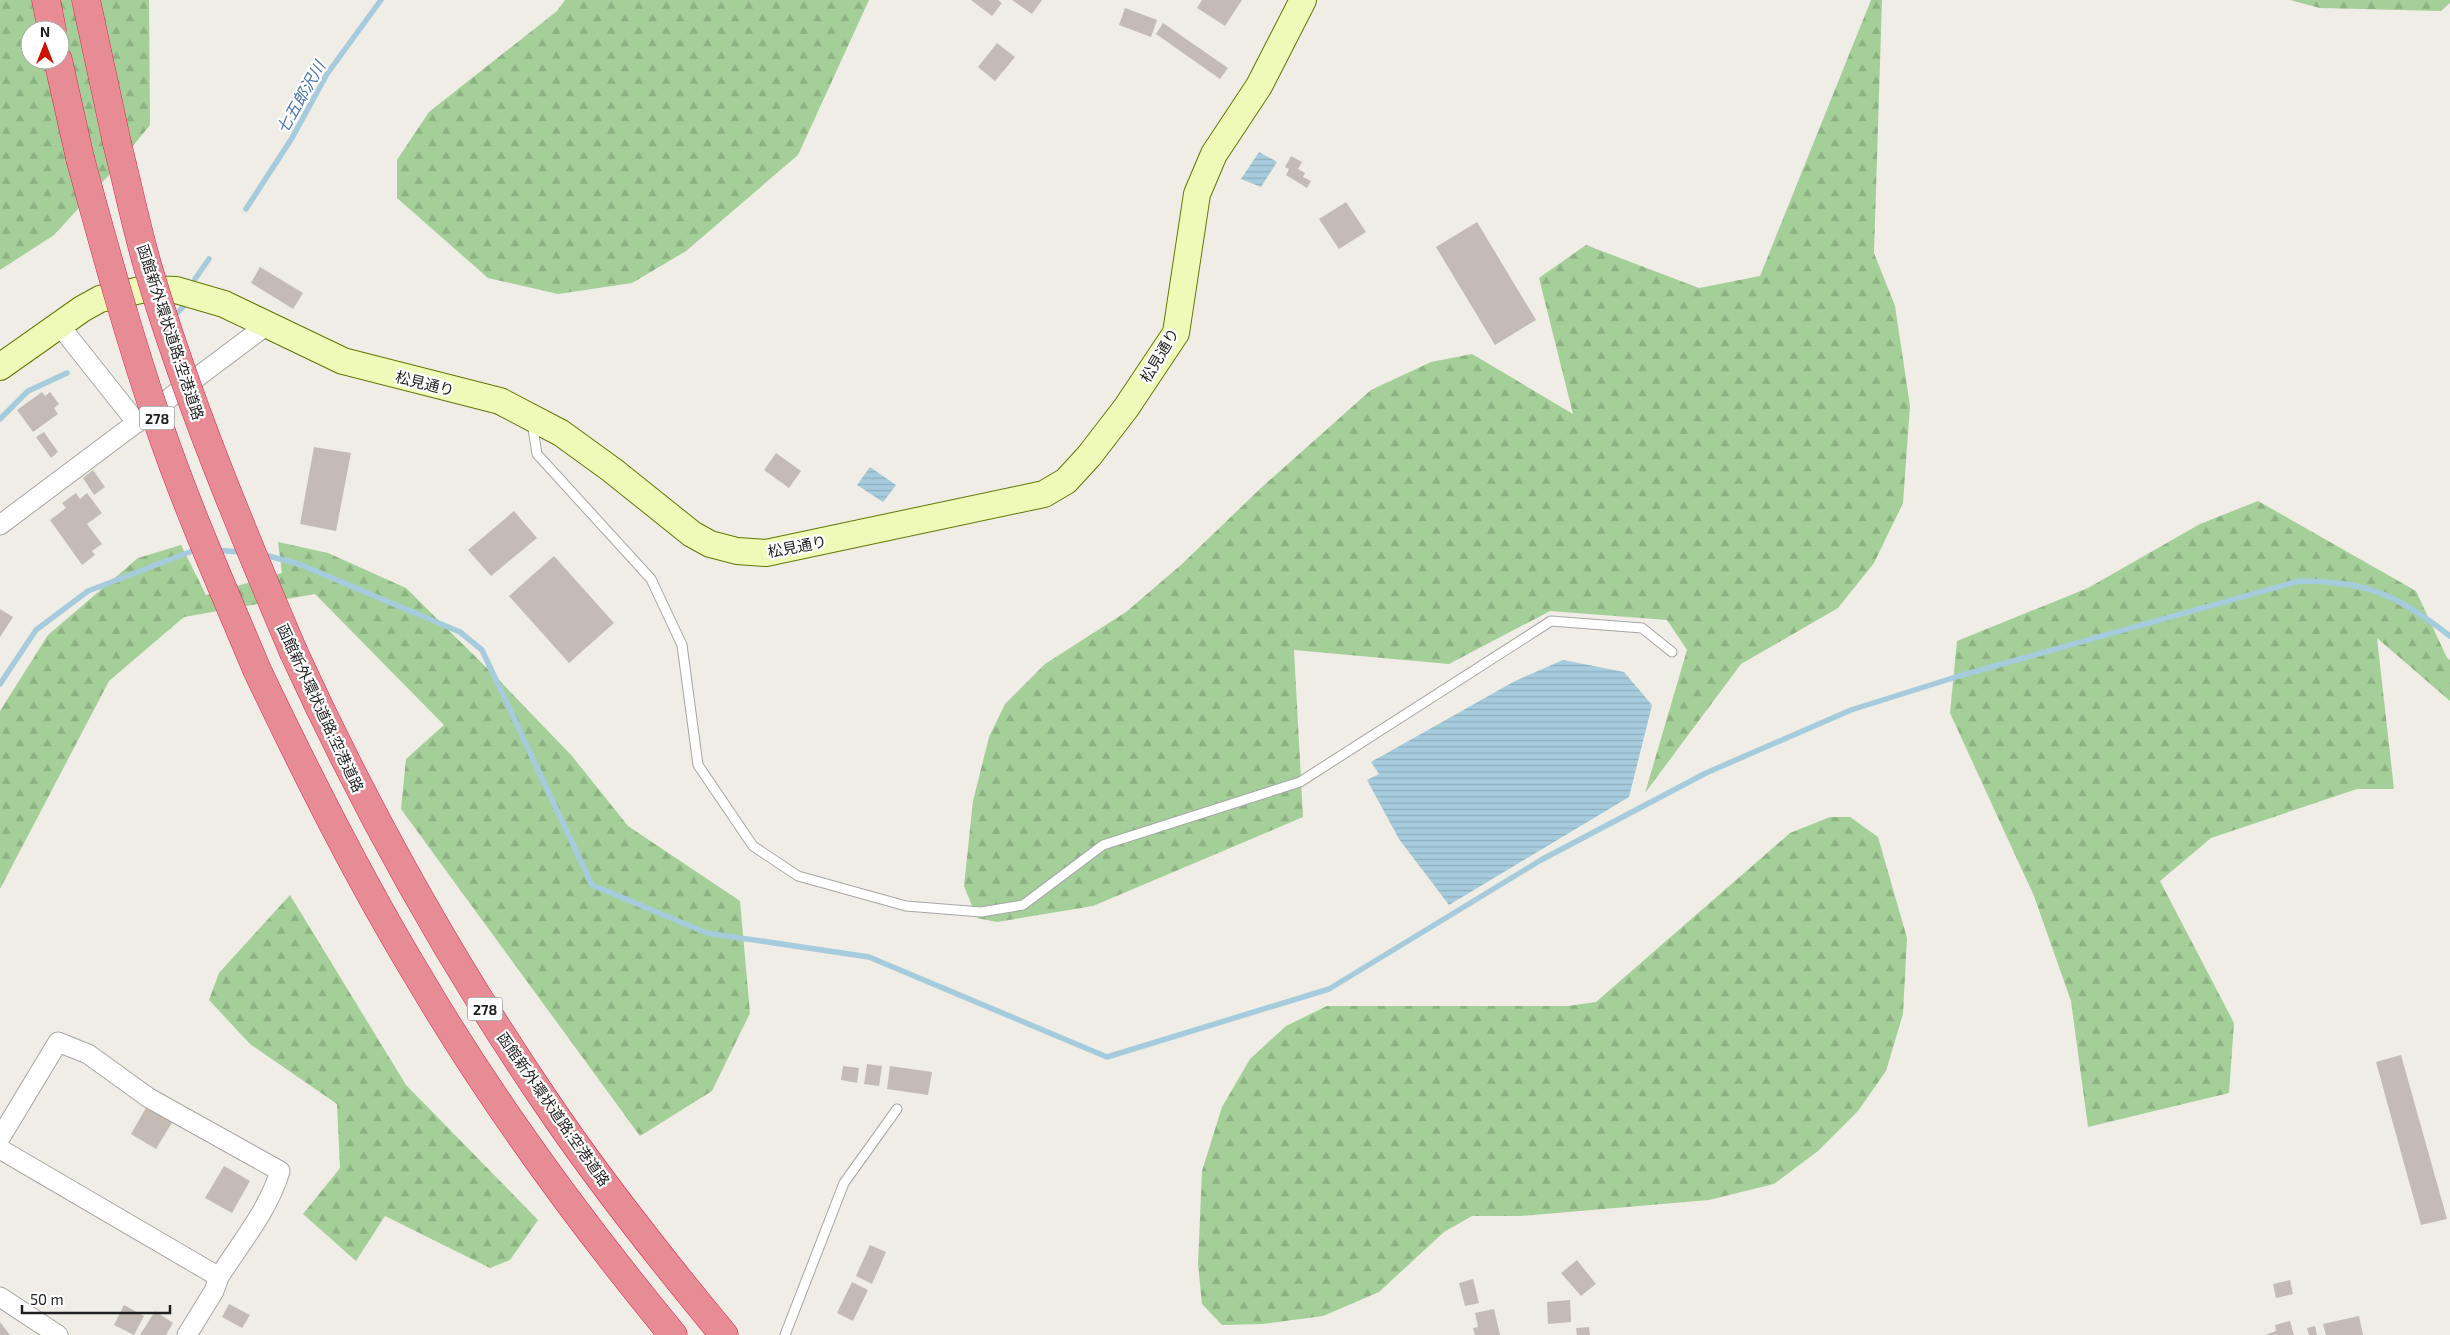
<svg xmlns="http://www.w3.org/2000/svg" width="2450" height="1335" font-family="'Exo 2','Noto Sans JP',sans-serif">
	<style>
		.forest { fill: url(#forest-firs); fill-rule: evenodd }
		.water { fill: url(#water-rules) }
		.lines { fill: none; stroke-linecap: round; stroke-linejoin: round }
		.stream { stroke: #a5cbdd; stroke-width: 5.5 }
		.building { fill: #c4bcb4 }
		.lane-casing { stroke: #a6a6a6; stroke-width: 11 }
		.street-casing { stroke: #a6a6a6; stroke-width: 21 }
		.secondary-casing { stroke: #607704; stroke-width: 28 }
		.highway-casing { stroke: #dc2351; stroke-width: 29 }
		.lane { stroke: #fff; stroke-width: 9 }
		.street { stroke: #fff; stroke-width: 19 }
		.secondary { stroke: #f0fab8; stroke-width: 26 }
		.highway { stroke: #e78c94; stroke-width: 28 }
		.highway-bridge-casing { stroke: #dc2351; stroke-width: 29; stroke-linecap: butt }
		.highway-bridge { stroke: #e78c94; stroke-width: 28 }
		.labels { text-anchor: middle; dominant-baseline: central; stroke-width: 4.5; stroke-linejoin: round; paint-order: stroke }
		.shield { fill: #fff; stroke: #626262; stroke-width: 1 }
		.shield-label { font-size: 14px; font-weight: bold; fill: #1f1f1f }
		.street-label { font-size: 15px; fill: #1f1f1f; stroke: #fff }
		.water-label { font-size: 16px; font-style: italic; fill: #4a73af; stroke: #fff }
	</style>
	<defs>
		<pattern id="forest-firs" width="22" height="20" patternUnits="userSpaceOnUse" patternTransform="scale(1.25)"><rect width="22" height="20" fill="#a4cf99"/><path d="M5 1l3.5 6h-7zM16 11l3.5 6h-7z" fill="#8db183"/></pattern>
		<pattern id="water-rules" width="6" height="5" patternUnits="userSpaceOnUse" patternTransform="scale(1.25)"><rect width="6" height="5" fill="#a5cbdd"/><path d="M0 2.5h6" fill="none" stroke="#8eaebd"/></pattern>
	</defs>
	<rect width="100%" height="100%" fill="#efede5"/>
	<path class="forest" d="M0 0H149L150 125 109 175 54 235 0 270ZM30 30H60V60H30Z
		M565 0H869L798 155 686 251 632 283 558 294 488 278 397 198V160L429 112 557 11Z
		M1871 0H1882L1874 253 1895 306 1910 406 1903 503 1874 563 1838 608 1741 664 1645 793 1687 650 1667 620 1550 611 1449 664 1294 650 1303 817 1093 906 997 922 977 918 964 886 973 801 989 737 1005 704 1045 664 1126 612 1182 564 1262 487 1371 390 1431 362 1472 354 1573 414 1539 278 1586 245 1699 288 1760 276Z
		M2290 0H2450V3L2441 11 2320 8Z
		M2258 501 2416 591 2447 658 2450 660V701L2377 638 2394 789H2357L2211 838 2160 881 2234 1023 2229 1093 2088 1127 2071 1001 2034 896 1950 713 1957 641 2088 588 2200 524Z
		M278 542 328 553 406 588 497 678 572 756 628 826 740 901 750 1013 712 1091 640 1136 401 809 406 759 444 725 315 594 184 617 109 681 0 889V711L48 635 138 558 181 545 206 595 282 573Z
		M1830 817H1850L1878 837 1907 938 1903 1014 1886 1071 1858 1111 1818 1151 1774 1184 1709 1200 1520 1216H1472L1444 1232 1379 1292 1323 1316 1262 1324 1222 1325 1202 1304 1198 1264 1202 1171 1222 1107 1250 1059 1286 1026 1327 1006H1568L1596 1002 1790 833Z
		M290 895 406 1085 538 1220 510 1260 490 1268 385 1216 356 1261 303 1214 340 1168 337 1104 250 1044 209 1000 219 973Z"/>
	<path class="water" d="M1259 152 1277 162 1261 187 1241 179Z
		M870 467 896 485 883 502 857 485Z
		M1563 660 1624 672 1652 705 1629 797 1449 905 1399 839 1367 780 1379 774 1371 762 1515 681Z"/>
	<g class="lines">
		<path class="stream" d="M246 209 292 138 327 74 381 0
			M195 279 209 259
			M172 318 183 307
			M0 419 28 391 67 373
			M214 550 242 552
			M261 554 299 564 460 632 482 650 592 885 707 933 869 957 1107 1057 1329 989 1541 860 1706 773 1851 710 1959 676 2299 581C2368 581 2397 595 2450 636
			M0 684 36 630 88 591 195 550H200"/>
	</g>
	<path class="building" d="M971 0H998L1002 3 992 16Z
		M1012 0H1042L1032 14Z
		M1202 0H1242L1225 26 1197 8Z
		M1125 8 1157 20 1151 37 1119 25Z
		M1163 23 1228 68 1220 79 1156 34Z
		M997 43 1015 57 995 81 978 67Z
		M1291 156 1302 162 1298 169 1305 173 1303 177 1311 181 1307 188 1286 175 1289 169 1285 167Z
		M1346 202 1366 232 1339 249 1319 219Z
		M1477 222 1536 320 1495 345 1436 247Z
		M260 267 303 293 293 309 251 283Z
		M42 392 45 396 50 392 59 404 54 408 58 414 33 432 17 410Z
		M44 432 58 452 51 458 36 437Z
		M314 447 351 453 336 531 300 524Z
		M776 453 801 471 789 488 764 470Z
		M93 470 105 487 94 495 83 478Z
		M76 493 80 499 87 493 102 513 87 524 102 544 92 551 95 555 82 565 50 520 66 508 62 503Z
		M514 511 537 538 491 576 468 550Z
		M554 556 614 623 569 663 509 596Z
		M0 609 13 617 0 637Z
		M2401 1055 2447 1219 2421 1225 2376 1062Z
		M867 1064 882 1066 879 1086 864 1084Z
		M843 1066 859 1068 857 1083 841 1080Z
		M890 1066 932 1072 928 1095 887 1089Z
		M147 1106 173 1121 156 1149 131 1134Z
		M224 1166 250 1181 232 1213 205 1198Z
		M870 1245 886 1252 872 1284 856 1276Z
		M1577 1260 1596 1284 1581 1296 1561 1273Z
		M1473 1279 1479 1303 1465 1306 1459 1283Z
		M2290 1280 2293 1294 2276 1298 2273 1284Z
		M852 1282 868 1290 853 1321 837 1313Z
		M1570 1300 1571 1322 1548 1324 1547 1302Z
		M229 1304 250 1315 242 1328 222 1317Z
		M124 1305 144 1316 134 1335 114 1325Z
		M1494 1309 1500 1335H1475L1473 1328 1478 1327 1475 1313Z
		M155 1311 173 1323 166 1335H140Z
		M2359 1316 2363 1335H2326L2323 1324Z
		M2290 1321 2294 1335H2265L2276 1331 2275 1325Z
		M0 1322 10 1335H0Z
		M2315 1326 2317 1335H2309L2307 1328Z
		M1589 1327 1590 1335H1577L1576 1328Z"/>
	<g class="lines">
		<defs>
			<path id="lane" d="M532 422 537 454 651 579 682 645 698 765 753 846 798 876 906 906 981 912 1023 905 1103 845 1300 782 1551 621 1642 628 1672 652
				M785 1335 844 1183 897 1109"/>
			<path id="street" d="M60 326 137 423
				M0 525 267 325
				M0 1138 58 1042 88 1054 149 1098 280 1171C269 1209 240 1244 219 1277
				M0 1149 219 1277 214 1291 187 1335
				M0 1297 58 1335"/>
			<path id="secondary" d="M0 367 82 309 100 299 145 289 176 290 224 304 343 361 500 401 561 433 612 470 692 534 710 544 737 551 766 553 1044 494 1066 481 1089 456 1126 408 1176 333 1197 194 1214 154 1259 86 1303 0"/>
			<path id="highway" d="M46 0 52 30
				M86 0 117 143
				M58 60 80 158
				M294 653C366 810 447 956 544 1099 599 1181 661 1259 724 1335
				M257 670C307 775 359 879 419 978 493 1104 580 1222 673 1335"/>
		</defs>
		<use href="#lane" class="lane-casing"/>
		<use href="#street" class="street-casing"/>
		<use href="#secondary" class="secondary-casing"/>
		<use href="#highway" class="highway-casing"/>
		<use href="#lane" class="lane"/>
		<use href="#street" class="street"/>
		<use href="#secondary" class="secondary"/>
		<use href="#highway" class="highway"/>
		<defs>
			<path id="highway-bridge" d="M117 143C127 183 136 225 147 264 186 397 240 526 294 653
				M80 158C105 250 130 341 161 431 189 512 224 591 257 670"/>
		</defs>
		<use href="#highway-bridge" class="highway-bridge-casing"/>
		<use href="#highway-bridge" class="highway-bridge"/>
	</g>
	<g class="labels">
		<g class="shield">
			<rect x="139.5" y="406.5" width="35" height="23" rx="4"/>
			<rect x="467.5" y="997.5" width="35" height="23" rx="4"/>
		</g>
		<g class="shield-label">
			<text x="157" y="418">278</text>
			<text x="485" y="1009">278</text>
		</g>
		<g class="street-label">
			<text transform="translate(171 332) rotate(72)">函館新外環状道路;空港道路</text>
			<text transform="translate(1159 355) rotate(-59)">松見通り</text>
			<text transform="translate(425 383) rotate(14)">松見通り</text>
			<text transform="translate(797 546) rotate(-11)">松見通り</text>
			<text transform="translate(321 708) rotate(65)">函館新外環状道路;空港道路</text>
			<text transform="translate(554 1109) rotate(55)">函館新外環状道路;空港道路</text>
		</g>
		<g class="water-label">
			<text transform="translate(300 97) rotate(-60)">七五郎沢川</text>
		</g>
	</g>
	<g transform="translate(45 45)"><circle r="24" fill="#ffffff" stroke="#a5a5a5"/>
	<path d="M0-4L9 19L0 12L-9 19Z" fill="#cd1300"/>
	<text y="-8" font-size="14" font-weight="bold" text-anchor="middle" fill="#1f1f1f">N</text>
	</g>
	<path d="M22 1305v8h148v-8" fill="none" stroke="#1f1f1f" stroke-width="2.5"/>
	<text x="30" y="1305" font-size="15" fill="#1f1f1f" stroke="#ffffff" stroke-width="4" paint-order="stroke">50 m</text>
</svg>
